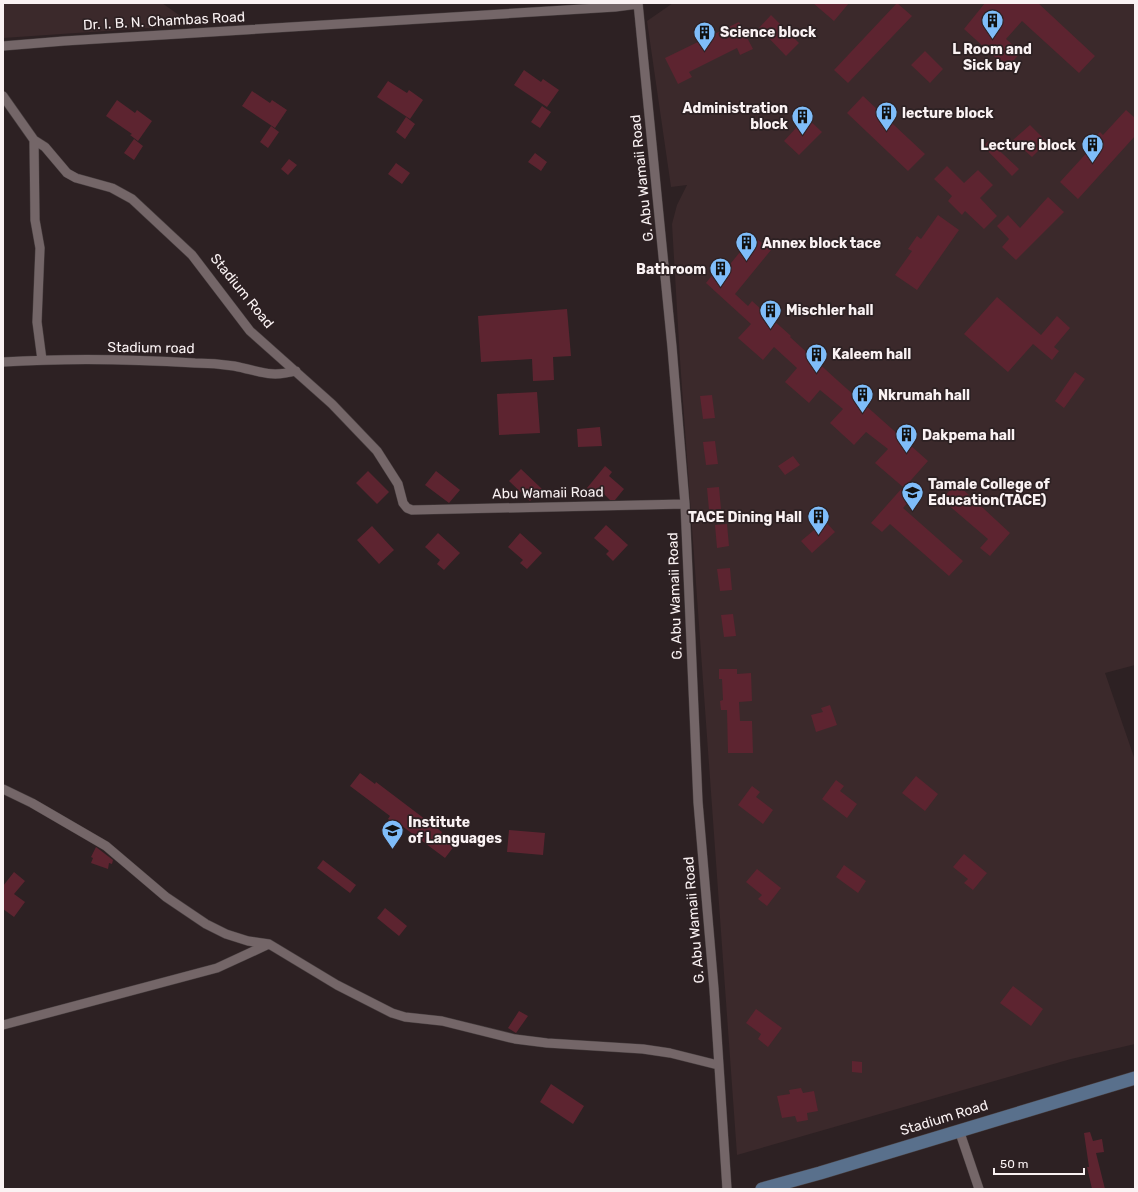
<svg xmlns="http://www.w3.org/2000/svg" width="1138" height="1192" font-family="Rubik,sans-serif">
	<style>
		.built { fill: #3b292b }
		.building { fill: #5d2430 }
		.lines { fill: none; stroke-linecap: round; stroke-linejoin: round }
		.minor-casing { stroke: #473e3f; stroke-width: 10 }
		.secondary-casing { stroke: #473e3f; stroke-width: 14 }
		.minor { stroke: #746668; stroke-width: 9 }
		.secondary { stroke: #59708c; stroke-width: 13 }
		.labels { text-anchor: middle; dominant-baseline: central; stroke-width: 3.5; stroke-linejoin: round; paint-order: stroke }
		.street-label { font-size: 14px; fill: #faf2f3; stroke: #2d2123 }
		.poi-label { font-size: 14px; font-weight: bold; fill: #faf2f3; stroke: #2d2123; text-anchor: start }
	</style>
	<rect width="100%" height="100%" fill="#2d2123"/>
	<path class="built" d="M3 3H162L193 25 3 38Z
		M673 3H1135V665L1105 673 1135 760V1044L1071 1059 737 1155 680 360 672 224 677 205 687 185 671 187 647 21Z"/>
	<path class="building" d="M813 3H849L834 21Z
		M897 3 912 16 848 83 834 70Z
		M985 3H1038L1095 56 1079 73 1022 21 1006 39 1021 52 1007 68 964 29Z
		M771 15 799 43 786 56 759 28Z
		M739 22 753 49 740 55 737 48 689 72 692 77 678 84 665 58Z
		M925 51 943 69 930 83 911 65Z
		M524 70 541 82 543 79 559 90 547 107 514 85Z
		M388 81 407 93 409 90 423 100 410 119 377 97Z
		M252 91 270 103 272 100 287 110 275 128 242 106Z
		M863 96 925 154 908 171 847 113Z
		M117 100 135 113 137 110 152 121 138 141 130 135 132 134 106 116Z
		M542 106 551 112 540 128 531 122Z
		M1126 110 1135 118V136L1078 199 1060 182 1092 147 1088 144 1100 132 1103 135Z
		M406 117 415 124 405 139 396 132Z
		M806 117 822 132 799 155 784 141Z
		M1030 125 1047 142 1032 157 1013 140Z
		M271 126 279 132 268 148 260 142Z
		M134 139 143 146 134 160 124 153Z
		M989 141 1019 169 1012 176 983 146Z
		M535 153 547 162 541 171 528 162Z
		M289 159 297 165 288 175 281 169Z
		M396 163 410 173 402 184 388 174Z
		M947 166 964 183 978 170 993 185 980 198 997 216 984 229 965 211 962 215 948 201 952 196 934 179Z
		M1048 197 1064 212 1016 260 1002 247 1009 239 997 226 1008 215 1020 228Z
		M938 215 959 230 917 290 895 275 912 251 908 249 917 236 921 239Z
		M753 236 771 250 735 294 748 306 752 301 791 336 790 337 837 380 928 461 904 488 913 497 903 508 963 561 949 576 890 524 882 532 871 523 903 487 875 463 888 449 866 432 854 445 830 423 843 409 820 390 809 403 785 382 797 368 774 347 763 360 738 338 751 324 706 283 713 274 718 279Z
		M997 297 1041 335 1057 316 1070 328 1054 347 1059 351 1052 360 1033 344 1008 372 964 334Z
		M567 309 571 356 553 357 554 380 533 381 532 359 481 362 478 316Z
		M1075 372 1085 379 1064 408 1055 401Z
		M537 392 540 433 499 435 497 394Z
		M712 395 715 418 703 419 700 396Z
		M600 427 602 446 578 447 577 429Z
		M715 441 718 464 706 465 703 442Z
		M793 456 800 465 785 475 778 466Z
		M605 466 612 472 609 476 624 489 615 500H610L598 488 593 493 587 488Z
		M521 469 542 489 530 501 509 481Z
		M368 471 389 492 377 504 356 483Z
		M436 471 460 490 449 503 425 485Z
		M956 483 1010 533 990 556 980 548 988 539 946 503 948 501 944 497Z
		M719 487 721 509 709 510 707 488Z
		M825 521 835 532 812 553 801 541Z
		M727 524 729 546 717 548 715 525Z
		M606 525 628 545 613 561 606 554 609 551 594 538Z
		M372 526 394 550 379 564 357 540Z
		M438 533 460 553 444 570 437 564 440 560 425 547Z
		M520 533 542 553 527 569 520 563 523 560 508 547Z
		M730 568 732 590 720 591 717 569Z
		M733 614 736 636 724 637 721 615Z
		M719 669H737V674L751 673 752 701 739 702 740 721H752L753 753H728L727 710H721L720 701 723 700 722 679H719Z
		M830 705 837 725 816 732 811 715 823 712 821 708Z
		M360 773 375 784 376 782 442 832 441 834 455 845 445 858 402 826 400 828 388 819 390 816 350 786Z
		M916 776 938 794 925 811 902 793Z
		M836 780 844 786 840 791 857 804 847 818 822 799Z
		M752 786 760 792 756 797 773 810 763 824 738 805Z
		M509 830 545 833 543 855 507 852Z
		M96 847 113 860 112 864 109 863 108 869 91 863 93 858 91 857Z
		M964 854 987 873 973 890 964 883 968 879 953 867Z
		M323 860 356 885 350 893 317 868Z
		M844 865 866 881 858 893 836 877Z
		M757 869 781 888 767 906 758 899 762 895 746 882Z
		M14 872 25 881 14 894 25 902 14 917 3 909V886Z
		M385 908 407 926 399 936 377 918Z
		M1013 986 1043 1009 1031 1026 1000 1003Z
		M756 1009 782 1028 768 1047 758 1039 761 1034 746 1023Z
		M519 1011 528 1016 516 1033 508 1028Z
		M852 1061 862 1062V1073L852 1072Z
		M551 1084 584 1106 573 1124 540 1102Z
		M801 1088 803 1093 814 1091 818 1111 807 1113 808 1120 797 1122 795 1116 782 1118 777 1096 790 1094 789 1090Z
		M1090 1132 1093 1141 1102 1139 1104 1152 1096 1153 1105 1189H1092L1087 1167H1089L1084 1133Z"/>
	<g class="lines">
		<defs>
			<path id="minor" d="M638 3 672 347 685 504 698 802 714 989 727 1189
				M3 46 64 41 615 7 638 4
				M3 96 34 140 35 220 40 248 37 322 42 360
				M34 140 45 147 67 173 76 178 112 188 132 199 192 255 250 331 332 404 377 451 398 484 403 503 407 508 412 510 685 504
				M3 362C66 358 131 359 195 363 207 363 221 364 234 366 260 371 269 378 296 371
				M3 789 32 803 106 846 166 897 206 924 226 934 248 941 269 944 337 985 392 1013 405 1017 442 1021 515 1039 547 1043 643 1049 670 1053 718 1065
				M3 1025 217 968 269 944
				M959 1130 979 1189"/>
			<path id="secondary" d="M762 1189 820 1173 1135 1078"/>
		</defs>
		<use href="#minor" class="minor-casing"/>
		<use href="#secondary" class="secondary-casing"/>
		<use href="#minor" class="minor"/>
		<use href="#secondary" class="secondary"/>
	</g>
	<defs>
		<symbol id="building-pin" viewBox="-11 -11 22 30"><path d="M0 17L-7.5 6A9.5 9.5 0 1 1 7.5 6Z" fill="#7fbdfa" stroke="#2d2123"/><path d="M-4-6H4V6H1V3H-1V6H-4ZM-2.5-4.3h1.7v1.8h-1.7ZM.8-4.3h1.7v1.8H.8ZM-2.5-1h1.7V.8h-1.7ZM.8-1h1.7V.8H.8Z" fill="#111"/></symbol>
		<symbol id="university-pin" viewBox="-11 -11 22 30"><path d="M0 17L-7.5 6A9.5 9.5 0 1 1 7.5 6Z" fill="#7fbdfa" stroke="#2d2123"/><path d="M0-5L7-2L0 1L-7-2ZM-4 1L0 2.5L4 1V4Q0 6-4 4Z" fill="#111"/></symbol>
		<symbol id="school-pin" viewBox="-11 -11 22 30"><path d="M0 17L-7.5 6A9.5 9.5 0 1 1 7.5 6Z" fill="#7fbdfa" stroke="#2d2123"/><path d="M0-5L7-2L0 1L-7-2ZM-4 1L0 2.5L4 1V4Q0 6-4 4Z" fill="#111"/></symbol>
	</defs>
	<g fill-rule="evenodd">
		<use href="#building-pin" x="980" y="8" width="25" height="34"/>
		<use href="#building-pin" x="692" y="20" width="25" height="34"/>
		<use href="#building-pin" x="874" y="100" width="25" height="34"/>
		<use href="#building-pin" x="790" y="104" width="25" height="34"/>
		<use href="#building-pin" x="1080" y="132" width="25" height="34"/>
		<use href="#building-pin" x="734" y="230" width="25" height="34"/>
		<use href="#building-pin" x="708" y="256" width="25" height="34"/>
		<use href="#building-pin" x="758" y="298" width="25" height="34"/>
		<use href="#building-pin" x="804" y="342" width="25" height="34"/>
		<use href="#building-pin" x="850" y="382" width="25" height="34"/>
		<use href="#building-pin" x="894" y="422" width="25" height="34"/>
		<use href="#university-pin" x="900" y="480" width="25" height="34"/>
		<use href="#building-pin" x="806" y="504" width="25" height="34"/>
		<use href="#school-pin" x="380" y="818" width="25" height="34"/>
	</g>
	<g class="labels">
		<g class="street-label">
			<text transform="translate(164 21) rotate(-3)">Dr. I. B. N. Chambas Road</text>
			<text transform="translate(642 178) rotate(-96)">G. Abu Wamaii Road</text>
			<text transform="translate(242 291) rotate(51)">Stadium Road</text>
			<text transform="translate(151 348) rotate(1)">Stadium road</text>
			<text transform="translate(548 493) rotate(-1)">Abu Wamaii Road</text>
			<text transform="translate(675 596) rotate(-92)">G. Abu Wamaii Road</text>
			<text transform="translate(694 920) rotate(-95)">G. Abu Wamaii Road</text>
			<text transform="translate(944 1118) rotate(-17)">Stadium Road</text>
		</g>
		<g class="poi-label">
			<text x="720" y="32">Science block</text>
			<text x="992" y="49" text-anchor="middle">L Room and<tspan x="992" dy="16">Sick bay</tspan></text>
			<text x="788" y="108" text-anchor="end">Administration<tspan x="788" dy="16">block</tspan></text>
			<text x="902" y="113">lecture block</text>
			<text x="1076" y="145" text-anchor="end">Lecture block</text>
			<text x="762" y="243">Annex block tace</text>
			<text x="706" y="269" text-anchor="end">Bathroom</text>
			<text x="786" y="310">Mischler hall</text>
			<text x="832" y="354">Kaleem hall</text>
			<text x="878" y="395">Nkrumah hall</text>
			<text x="922" y="435">Dakpema hall</text>
			<text x="928" y="484">Tamale College of<tspan x="928" dy="16">Education(TACE)</tspan></text>
			<text x="802" y="517" text-anchor="end">TACE Dining Hall</text>
			<text x="408" y="822">Institute<tspan x="408" dy="16">of Languages</tspan></text>
		</g>
	</g>
	<rect width="1138" height="1192" fill="none" stroke="#faf2f3" stroke-width="8"/>
	<path d="M994 1168v6h90v-6" fill="none" stroke="#faf2f3" stroke-width="2"/>
	<text x="1000" y="1168" font-size="12" fill="#faf2f3" stroke="#2d2123" stroke-width="3" paint-order="stroke">50 m</text>
</svg>
